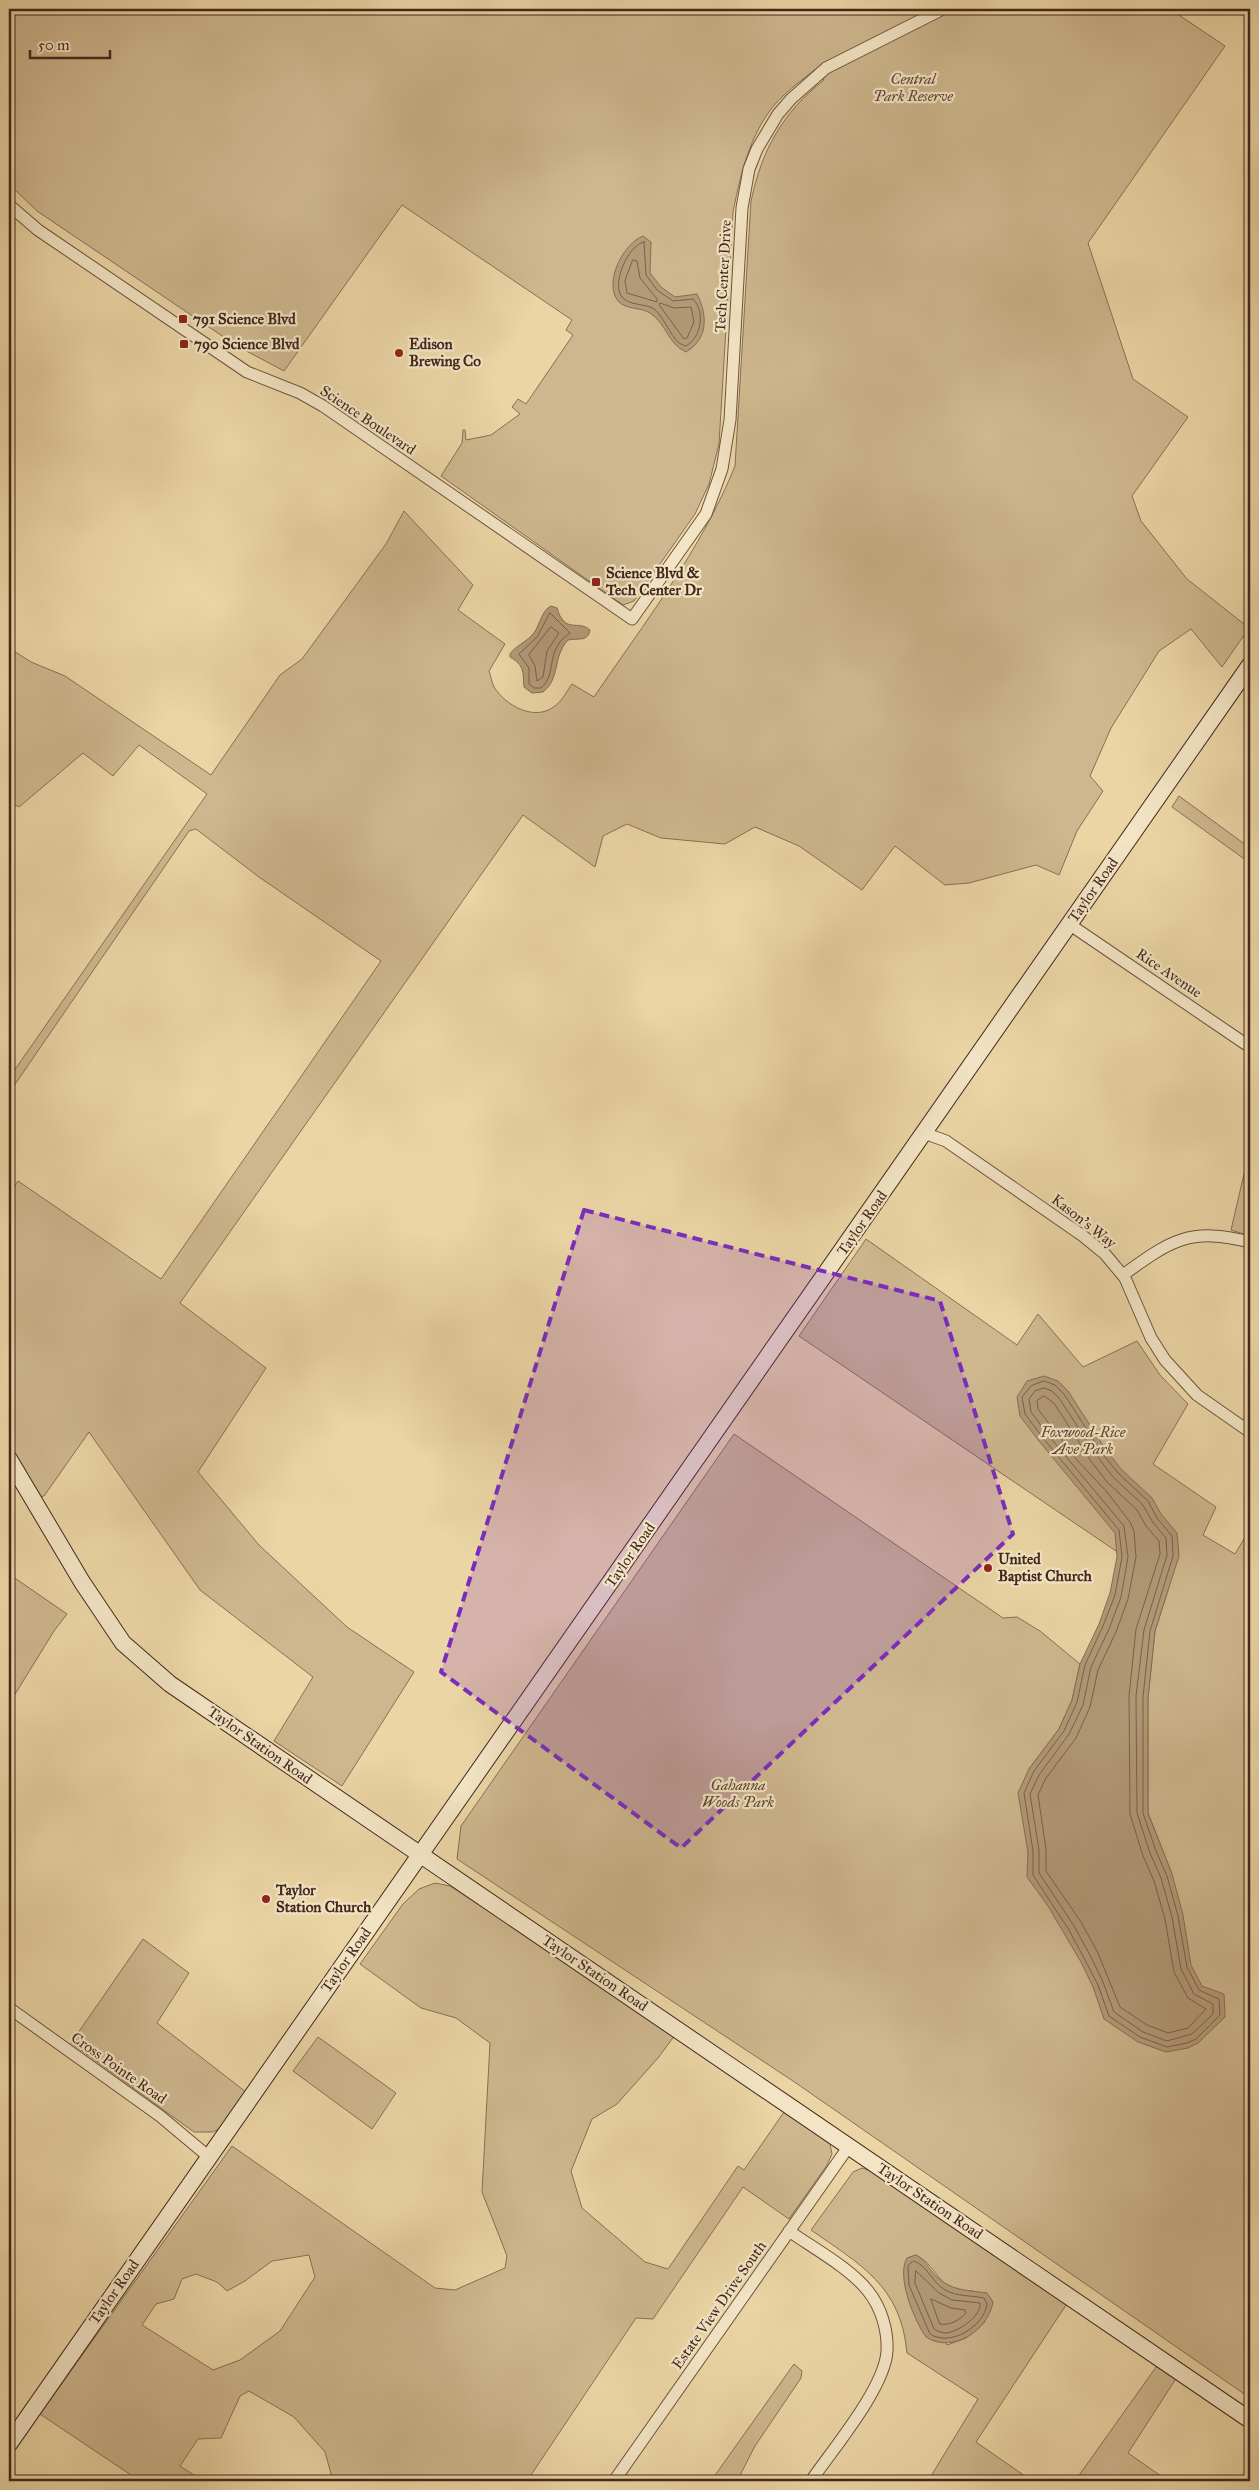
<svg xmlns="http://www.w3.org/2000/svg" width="1259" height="2490" font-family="'IM FELL Great Primer',serif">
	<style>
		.green { fill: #ceb78e; stroke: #886f56; fill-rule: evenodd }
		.water { fill: #b29a77; stroke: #866c53 }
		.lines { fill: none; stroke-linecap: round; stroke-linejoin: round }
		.shore { stroke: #7a604a; stroke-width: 1 }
		.minor-casing { stroke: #6d523f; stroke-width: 13 }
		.secondary-casing { stroke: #43271d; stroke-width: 18 }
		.minor { stroke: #f2e4c4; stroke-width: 11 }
		.secondary { stroke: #f2e4c4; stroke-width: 16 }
		.marked { fill: #7b2cbf; fill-opacity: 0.2; stroke: #7b2cbf; stroke-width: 4; stroke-dasharray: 10 6; stroke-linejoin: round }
		.poi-dot { fill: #8f2418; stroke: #f2e4c4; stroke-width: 2 }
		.labels { text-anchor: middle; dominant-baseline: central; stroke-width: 4.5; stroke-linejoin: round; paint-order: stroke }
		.park-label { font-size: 15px; font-style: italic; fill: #5f4434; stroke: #f2e4c4 }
		.street-label { font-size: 15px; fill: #43271d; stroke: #f2e4c4 }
		.poi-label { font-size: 15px; font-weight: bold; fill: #43271d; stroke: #f2e4c4; text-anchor: start }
	</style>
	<rect width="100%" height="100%" fill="#ebd5a5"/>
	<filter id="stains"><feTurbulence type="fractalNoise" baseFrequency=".004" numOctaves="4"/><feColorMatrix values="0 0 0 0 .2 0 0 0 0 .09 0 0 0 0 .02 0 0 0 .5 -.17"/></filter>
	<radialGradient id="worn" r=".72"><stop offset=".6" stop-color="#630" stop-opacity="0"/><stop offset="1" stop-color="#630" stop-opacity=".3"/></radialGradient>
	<path class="green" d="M9 9H1170L1225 46 1088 243 1133 379 1188 417 1132 496 1141 521 1187 579 1249 628 1222 667 1191 629 1159 651 1111 728 1090 776 1103 791 1077 831 1059 875 1036 865 969 883 945 885 895 846 862 890 799 846 755 827 725 844 661 838 627 824 603 836 595 867 523 815 180 1303 266 1368 198 1472 259 1545 347 1627 414 1672 342 1786 274 1741 313 1677 200 1590 89 1432 44 1496 39 1497 9 1445V1194L18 1181 161 1279 381 961 259 877 196 829 189 831 9 1093V1078L207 794 139 745 113 776 83 753 19 807 9 802V648L31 662 65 676 211 775 280 675 302 659 386 544 404 511 473 585 458 610 505 644 489 671C491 676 492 683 494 687 506 706 535 722 555 706 562 701 567 691 572 684L594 697C645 622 701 550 735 466L751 201C762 150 782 113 824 80L817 68C806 77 794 85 784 95 752 124 741 172 733 212L719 444 709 484 695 514 634 601 623 605 441 476 462 443 463 430H465L466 440 491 435 520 414 512 407 518 399 526 404 573 335 566 330 572 320 402 205 284 371 237 346 37 211 9 184Z
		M1179 796 1250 848V863L1172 807Z
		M1250 1148V1236L1231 1230Z
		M866 1239 1017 1345 1038 1314 1083 1367 1137 1341 1160 1375 1188 1404 1153 1464 1216 1507 1203 1535 1235 1554 1250 1529V2398L793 2081 457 1859 461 1826 734 1434 1003 1618 1017 1617 1040 1631 1080 1664 1072 1700 1059 1729 1029 1769 1172 1874 1148 1813V1698L1155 1631 1169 1587 799 1336Z
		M9 1574 67 1614 54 1631 9 1704Z
		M435 1883 450 1886 675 2035 658 2058 617 2104 592 2119 571 2171 582 2208 645 2262 668 2269 738 2166 744 2170 786 2109 819 2132 830 2144 832 2154 827 2165 789 2219 743 2187 653 2319 636 2318 527 2481H333L325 2452 294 2417 249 2391 240 2396 221 2438 198 2439 180 2466 203 2481H140L40 2414 232 2146 435 2288 455 2290 505 2268 507 2256 482 2192 490 2043 456 2018 421 2008 360 1964 403 1904 419 1889ZM309 2255 315 2277 280 2331 240 2360 213 2370 142 2325 156 2304 174 2299 182 2279 196 2274 217 2282 227 2291 245 2281 272 2261Z
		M143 1939 189 1973 157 2023 246 2092 221 2128 213 2132H194L71 2043Z
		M318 2037 396 2093 372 2129 293 2071Z
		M862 2168 875 2172 1068 2302 976 2442 1032 2481H928L978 2399 907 2353C901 2286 861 2265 811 2230L853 2172ZM916 2255C942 2269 933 2290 973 2291L985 2322 966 2338 947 2345 907 2258Z
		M1159 2363 1177 2377 1128 2453 1168 2481H1075Z
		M794 2364 802 2371 801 2378 755 2446 737 2481H711Z"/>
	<path class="water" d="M643 236 651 242 650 273 661 287 675 297 697 294C708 316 708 339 686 352 668 344 666 323 650 313 641 307 626 310 618 301 603 282 624 243 643 236Z
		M551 606 557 608C565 635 578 619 590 630 588 642 578 638 568 640 552 657 561 678 543 692L532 693 524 687C523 671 524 665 510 657V654C516 645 527 642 534 633 540 624 542 610 551 606Z
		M1044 1376 1058 1381 1068 1391 1106 1450 1121 1469 1152 1498 1161 1514 1177 1533 1179 1556 1155 1631 1148 1698V1813L1172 1874 1183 1915 1191 1965 1202 1986 1224 1994 1225 2017 1198 2043 1188 2048 1166 2052 1138 2042 1104 2019 1093 1987 1081 1962 1048 1906 1027 1877 1028 1852 1018 1793 1029 1769 1059 1729 1072 1700 1080 1664 1099 1624 1110 1593 1117 1557 1115 1533 1039 1441 1020 1416 1017 1397 1027 1381Z
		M916 2255C925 2260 928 2267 935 2275 950 2291 967 2290 987 2293L993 2302C988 2331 952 2354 926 2337 914 2320 896 2276 907 2258Z"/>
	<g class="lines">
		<path class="shore" d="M644 242 646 275 657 290 673 301 693 299C705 311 702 337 686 346 671 343 667 319 654 309 645 303 629 306 622 297 611 284 628 245 644 242Z
			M633 260 637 261 640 278 657 299V302L627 293 625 281Z
			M660 303 674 308 691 307 694 322 687 338 684 339 660 306Z
			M550 613 570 633C544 650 558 674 541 688H534L529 684V668L519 654 537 637Z
			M551 627 559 633 547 651 543 677 537 681 535 666 529 655Z
			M1044 1381 1055 1385 1064 1394 1102 1453 1118 1473 1148 1501 1157 1518 1172 1536 1173 1556 1150 1631 1143 1697V1813L1156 1851 1167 1876 1178 1916 1187 1967 1199 1990 1219 1999 1220 2015 1196 2039 1187 2043 1167 2047 1140 2037 1109 2016 1098 1985 1085 1960 1069 1930 1033 1875V1851L1024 1793 1034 1771 1064 1731 1077 1702 1085 1665 1103 1626 1115 1595 1122 1557 1119 1530 1043 1438 1025 1414 1022 1397 1031 1386Z
			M1044 1388 1052 1391 1059 1398 1097 1456 1113 1477 1143 1505 1152 1521 1166 1538 1167 1555 1144 1630 1136 1696 1137 1813 1150 1853 1161 1878 1172 1917 1181 1969 1194 1994 1213 2004V2014L1192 2034 1167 2041 1143 2032 1114 2012 1103 1982 1091 1957 1074 1926 1039 1873V1850L1030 1794 1039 1775 1069 1734 1083 1705 1091 1667 1109 1629 1121 1597 1128 1557 1124 1526 1048 1435 1031 1412 1029 1399 1035 1391Z
			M1044 1396 1054 1403 1091 1461 1107 1482 1137 1510 1146 1526 1159 1541 1160 1554 1136 1629 1129 1696 1130 1814 1143 1856 1154 1881 1165 1919 1174 1972 1188 1998 1206 2009 1188 2028 1168 2033 1147 2025 1120 2007 1098 1953 1081 1922 1046 1871V1849L1038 1795 1046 1778 1076 1738 1090 1707 1098 1670 1116 1632 1128 1599 1136 1557 1134 1531 1130 1522 1107 1492 1076 1459 1038 1409 1037 1401Z
			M914 2261C927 2265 933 2283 945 2290 958 2297 970 2295 984 2298L987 2304C984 2327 950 2347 930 2334L909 2285 908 2266Z
			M916 2271 939 2293 952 2300 980 2303C982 2316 958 2332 946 2333 942 2333 937 2331 934 2329L915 2283Z
			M931 2299 951 2308 965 2310 966 2313C959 2320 950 2326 940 2324Z"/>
		<defs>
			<path id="minor" d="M9 205 38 230 247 372 300 393 323 406 632 619 706 514 722 469 730 420 742 208 749 169 757 149 778 114 791 99 826 68 943 9
				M1069 924 1250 1047
				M924 1133 946 1141 1083 1236 1105 1254 1125 1278 1151 1338 1165 1360 1197 1395 1250 1432
				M1123 1275C1171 1240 1190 1227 1250 1242
				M9 2008 160 2116 209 2157
				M789 2231C813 2248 850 2268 868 2291 881 2307 888 2330 887 2351 885 2388 832 2450 811 2481
				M614 2481 849 2146"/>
			<path id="secondary" d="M9 1459 82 1582 123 1643 170 1684 1250 2420
				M9 2444 1250 665"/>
		</defs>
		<use href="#minor" class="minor-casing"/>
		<use href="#secondary" class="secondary-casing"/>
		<use href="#minor" class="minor"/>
		<use href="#secondary" class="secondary"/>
	</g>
	<path class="marked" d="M584 1210 940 1301 1013 1534 681 1848 441 1672Z"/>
	<g class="poi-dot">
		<rect x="178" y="314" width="10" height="10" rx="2.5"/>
		<rect x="179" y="339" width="10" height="10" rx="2.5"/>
		<circle cx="399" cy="353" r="5"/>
		<rect x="591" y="577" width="10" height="10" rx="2.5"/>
		<circle cx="988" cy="1568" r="5"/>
		<circle cx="266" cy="1899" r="5"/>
	</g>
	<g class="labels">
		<g class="park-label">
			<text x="913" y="79">Central<tspan x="913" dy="17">Park Reserve</tspan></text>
			<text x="1083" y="1432">Foxwood-Rice<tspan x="1083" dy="17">Ave Park</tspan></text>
			<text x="738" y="1785">Gahanna<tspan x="738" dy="17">Woods Park</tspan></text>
		</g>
		<g class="street-label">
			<text transform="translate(723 276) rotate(-87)">Tech Center Drive</text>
			<text transform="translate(368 420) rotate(34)">Science Boulevard</text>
			<text transform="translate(1093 890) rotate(-55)">Taylor Road</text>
			<text transform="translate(1169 973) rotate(34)">Rice Avenue</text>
			<text transform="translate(1084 1221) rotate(38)">Kason's Way</text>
			<text transform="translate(862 1223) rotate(-55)">Taylor Road</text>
			<text transform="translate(630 1555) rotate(-55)">Taylor Road</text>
			<text transform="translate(260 1745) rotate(35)">Taylor Station Road</text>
			<text transform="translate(346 1960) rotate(-55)">Taylor Road</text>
			<text transform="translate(595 1973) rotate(34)">Taylor Station Road</text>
			<text transform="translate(119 2068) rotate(35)">Cross Pointe Road</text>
			<text transform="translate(930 2201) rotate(34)">Taylor Station Road</text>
			<text transform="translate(114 2292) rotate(-55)">Taylor Road</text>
			<text transform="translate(719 2305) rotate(-55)">Estate View Drive South</text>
		</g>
		<g class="poi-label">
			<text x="193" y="319">791 Science Blvd</text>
			<text x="194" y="344">790 Science Blvd</text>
			<text x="409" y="344">Edison<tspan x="409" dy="17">Brewing Co</tspan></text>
			<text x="606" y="573">Science Blvd &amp;<tspan x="606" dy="17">Tech Center Dr</tspan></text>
			<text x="998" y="1559">United<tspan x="998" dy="17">Baptist Church</tspan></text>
			<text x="276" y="1890">Taylor<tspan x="276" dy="17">Station Church</tspan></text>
		</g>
	</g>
	<rect width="1259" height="2490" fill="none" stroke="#ebd5a5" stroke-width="30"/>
	<rect x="10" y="10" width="1239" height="2470" fill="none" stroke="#43271d" stroke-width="2.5"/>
	<rect x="15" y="15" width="1229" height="2460" fill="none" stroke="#43271d"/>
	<path d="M30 50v8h80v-8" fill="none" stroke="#43271d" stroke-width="2.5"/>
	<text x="38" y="50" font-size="15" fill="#43271d" stroke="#f2e4c4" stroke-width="4" paint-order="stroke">50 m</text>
	<rect width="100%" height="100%" filter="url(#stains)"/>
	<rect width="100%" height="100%" fill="url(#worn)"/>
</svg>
